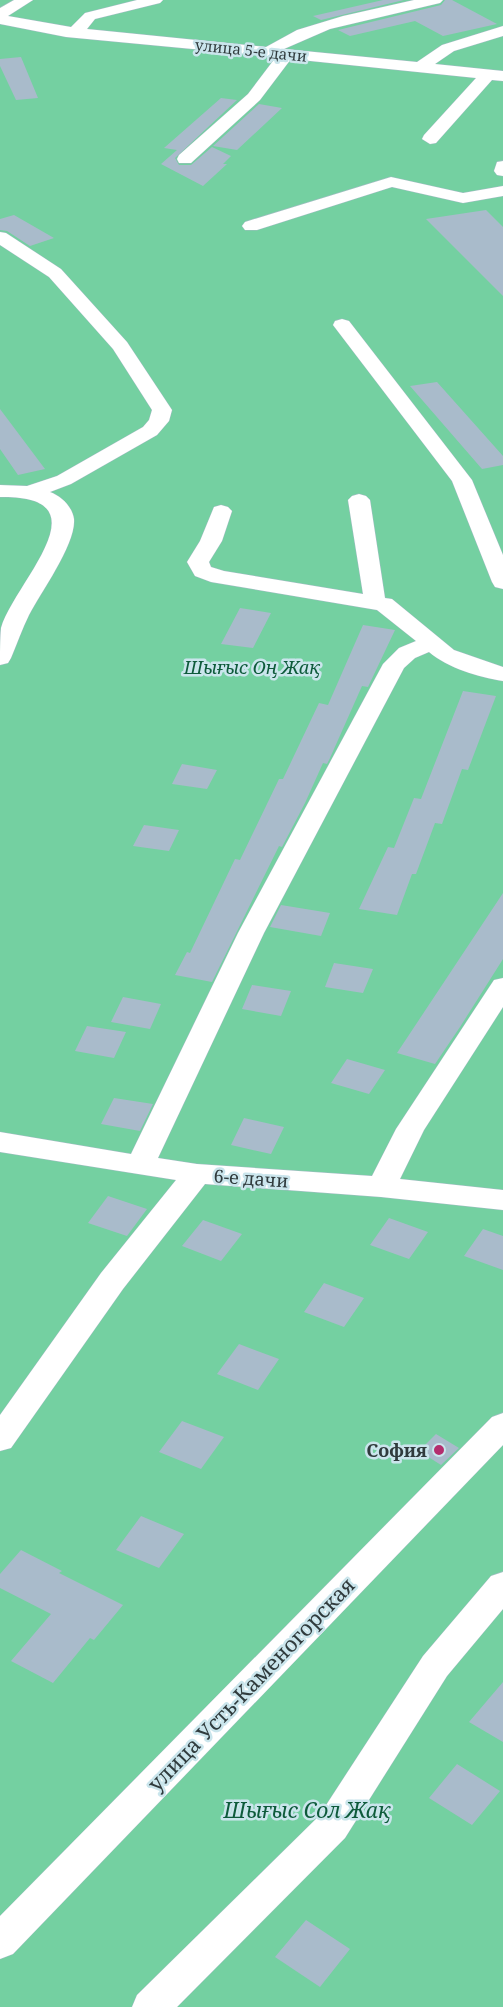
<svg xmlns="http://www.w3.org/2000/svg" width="503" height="2007" font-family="'Noto Serif',serif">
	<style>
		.green { fill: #74d0a1 }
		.building { fill: #a9bbcb }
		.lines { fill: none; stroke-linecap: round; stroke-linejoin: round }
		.minor-casing { stroke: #a1bbc2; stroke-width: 1 }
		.minor { fill: #fff; fill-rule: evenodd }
		.poi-dot { fill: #b42d6e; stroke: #cae5ec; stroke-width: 2 }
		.labels { text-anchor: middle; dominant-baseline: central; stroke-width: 5; stroke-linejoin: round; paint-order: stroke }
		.far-street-label { font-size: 15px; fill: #303b3d; stroke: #cae5ec }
		.park-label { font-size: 18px; font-style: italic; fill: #0e5b3b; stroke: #cae5ec }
		.street-label { font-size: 18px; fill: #303b3d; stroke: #cae5ec }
		.poi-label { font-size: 18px; font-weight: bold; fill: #303b3d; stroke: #cae5ec; text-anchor: end }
		.near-street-label { font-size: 21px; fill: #303b3d; stroke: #cae5ec }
		.near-park-label { font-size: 21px; font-style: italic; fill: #0e5b3b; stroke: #cae5ec }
	</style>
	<rect width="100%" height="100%" fill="#cae5ec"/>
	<path class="green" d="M0 0H503V2007H0Z"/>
	<path class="building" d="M383 0H404L321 20 313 16Z
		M445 0H452L497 24 443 36 415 21 350 36 338 30 441 5Z
		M21 57 38 98 16 100 0 66V59Z
		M221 98 237 100 175 158 179 165H191L212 147 231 156 223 164H227L203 186 161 164 177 150 164 148Z
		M259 104 282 108 237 150 213 146Z
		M486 210 503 227V296L426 219Z
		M14 215 54 238 30 246 7 231 0 230V219Z
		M437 382 503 456V465L482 469 410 386Z
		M0 409 45 469 18 475 0 449Z
		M240 608 271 613 253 648 221 644Z
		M363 625 395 630 368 687 362 686 330 758 327 764 323 763 305 803 282 847 279 846 212 982 175 975 187 952 190 953 235 859 240 860 279 779H283L319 703 328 705Z
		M463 691 496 696 468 770 462 769 442 824 435 823 416 874H412L397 915 359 909 388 847 394 848 414 798 421 799Z
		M182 764 217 770 207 789 172 784Z
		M144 825 179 830 169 851 133 846Z
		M503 893V959L460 1027 435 1064 397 1053Z
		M281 905 330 913 321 936 270 927Z
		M334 963 373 969 363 993 325 987Z
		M252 985 291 991 281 1016 242 1009Z
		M123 997 161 1004 150 1029 111 1022Z
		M87 1026 126 1032 114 1058 75 1051Z
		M347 1059 385 1070 369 1094 331 1083Z
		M114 1098 153 1104 140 1131 101 1124Z
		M244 1118 284 1127 271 1154 231 1145Z
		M108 1196 147 1209 127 1236 88 1223Z
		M389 1218 428 1232 409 1259 370 1245Z
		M203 1220 242 1234 221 1261 182 1246Z
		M483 1229 503 1236V1270L464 1256Z
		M324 1283 364 1298 344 1327 304 1312Z
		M239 1344 279 1359 258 1390 217 1374Z
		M182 1421 224 1437 201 1469 159 1452Z
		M436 1434 459 1448 441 1465 419 1451Z
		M141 1516 184 1534 159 1568 116 1550Z
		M21 1550 62 1571 59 1573 123 1605 94 1640 90 1638 53 1683 11 1661 51 1614 0 1588V1574Z
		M503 1682V1742L469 1722Z
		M457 1764 500 1791 472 1825 429 1798Z
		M306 1920 350 1949 320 1987 275 1957Z"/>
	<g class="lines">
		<defs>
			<path id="minor" d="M14 0H33L8 16 71 27 85 13 137 0H163L160 3 95 19 87 29 266 47 297 30 343 16 414 0H443L440 3 330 29 284 49 417 62 442 45 503 26V36L454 51 435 64 503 71V81L492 80 436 143 430 144 422 139 424 135 476 78 291 59 260 100 191 163H179L177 159 179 155 248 94 276 57 66 37 0 24V8Z
				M503 161V176L497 175 494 171 497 162Z
				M391 177 463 193 503 186V196L463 203 392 187 257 230H245L242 226 245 222Z
				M0 232 6 233 61 269 127 342 172 410 169 421 157 435 71 484 50 492C61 496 72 506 74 519 76 544 41 592 29 615 22 629 17 644 11 658L8 663 0 665C0 654 0 639 1 628 14 583 109 495 0 497V485L27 486 57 476 143 427 149 420 152 410 113 349 49 277 0 245Z
				M342 319 349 321 472 480 503 555V589L495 587 492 582 452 481 333 325 335 321Z
				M359 494 366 496 370 500 385 598 392 599 454 650 503 667V681C478 677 448 668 429 652L415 658 404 668 264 933 158 1158 197 1164 372 1176 396 1129 490 986 494 980 503 978V1007L424 1130 400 1179 503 1190V1210L381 1197 205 1184 123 1289 11 1448 0 1451V1415L101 1273 176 1180 0 1152V1132L131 1154 238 933 383 664 399 648 416 641 377 610 211 582 195 576 187 562 200 541 214 507 221 505 228 507 232 511 222 541 209 562 211 567 224 571 363 594 348 500 352 496Z
				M503 1413V1445L13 1954 0 1959V1916L492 1417Z
				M503 1572V1609L447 1676 345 1838 177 2007H132L137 1995 319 1816 423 1656 491 1576Z"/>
		</defs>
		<use href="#minor" class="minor-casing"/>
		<use href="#minor" class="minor"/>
	</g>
	<circle class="poi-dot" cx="439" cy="1450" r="6"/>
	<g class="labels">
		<g class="far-street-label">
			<text transform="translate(251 50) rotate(6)">улица 5-е дачи</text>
		</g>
		<g class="park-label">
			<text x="252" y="667">Шығыс Оң Жақ</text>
		</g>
		<g class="street-label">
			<text transform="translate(251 1178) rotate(4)">6-е дачи</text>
		</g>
		<g class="poi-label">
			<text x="427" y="1450">София</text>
		</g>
		<g class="near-street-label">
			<text transform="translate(251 1684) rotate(-46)">улица Усть-Каменогорская</text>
		</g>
		<g class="near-park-label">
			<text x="307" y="1810">Шығыс Сол Жақ</text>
		</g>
	</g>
</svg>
